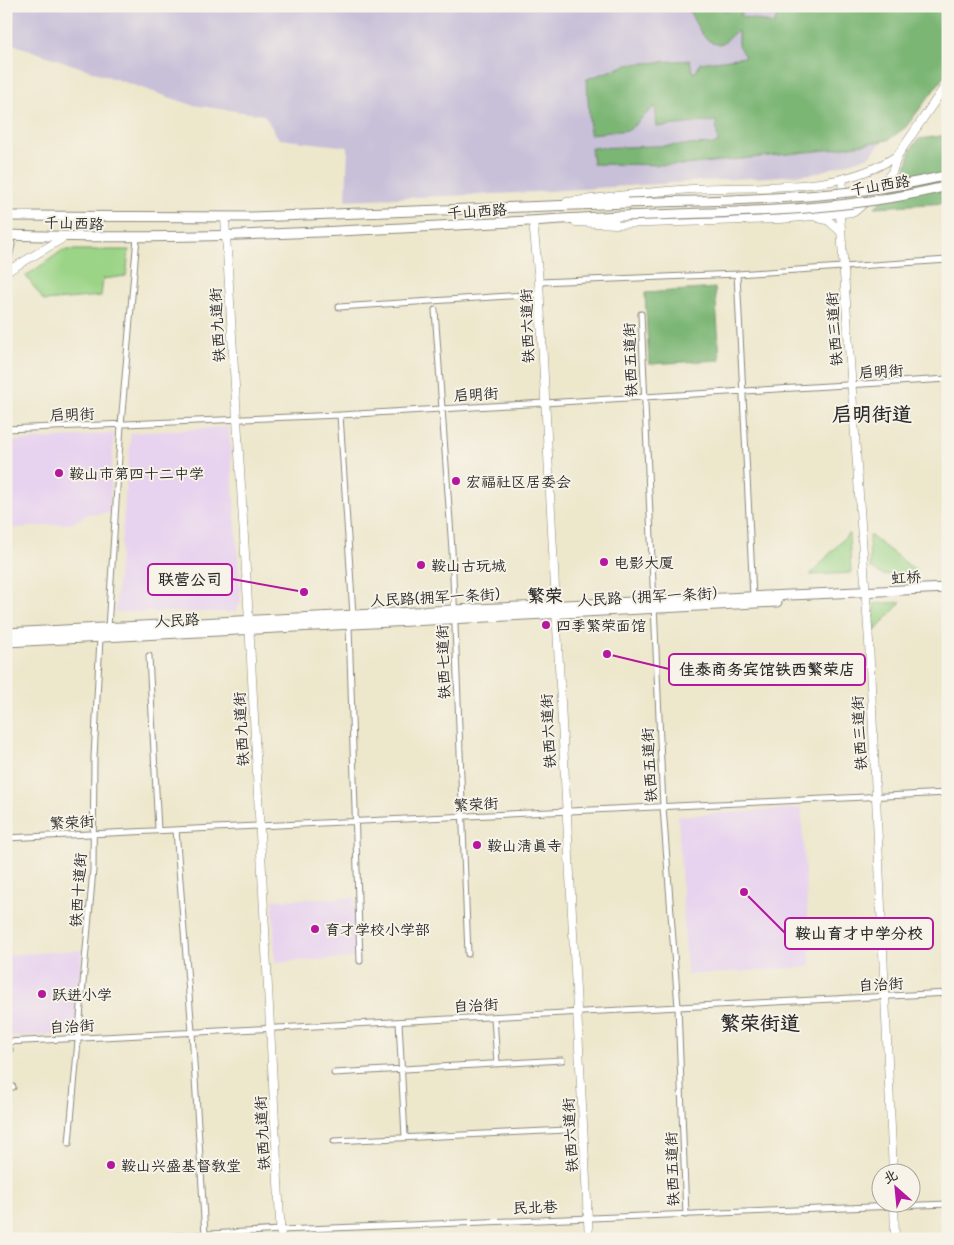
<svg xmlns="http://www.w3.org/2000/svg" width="954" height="1245" font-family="'Patrick Hand','LXGW WenKai TC',sans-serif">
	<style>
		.built { fill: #e7d2ef }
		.industrial { fill: #c8bfd8 }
		.green { fill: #9bd487; stroke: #638059 }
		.forest { fill: #7cb674; stroke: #547050 }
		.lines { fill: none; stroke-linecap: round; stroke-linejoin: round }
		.street-casing { stroke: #8c897c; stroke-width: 7 }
		.secondary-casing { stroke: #8c897c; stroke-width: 9 }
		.primary-casing { stroke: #8c897c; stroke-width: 11 }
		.street { stroke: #fff; stroke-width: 5 }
		.secondary { stroke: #fff; stroke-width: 8 }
		.primary { stroke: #fff; stroke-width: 9 }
		.primary-bridge-casing { stroke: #8c897c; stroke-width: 11; stroke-linecap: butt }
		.primary-bridge { stroke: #fff; stroke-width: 9 }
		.poi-dot { fill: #b5179e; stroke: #f7f3e8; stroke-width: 2 }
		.labels { text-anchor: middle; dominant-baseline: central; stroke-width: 4; stroke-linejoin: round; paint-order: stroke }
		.street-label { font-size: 15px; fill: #2b2b2b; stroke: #f7f3e8 }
		.poi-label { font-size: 15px; fill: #2b2b2b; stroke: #f7f3e8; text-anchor: start }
		.quarter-label { font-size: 18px; font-weight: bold; fill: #2b2b2b; stroke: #f7f3e8 }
		.district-label { font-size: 20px; font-weight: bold; fill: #2b2b2b; stroke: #f7f3e8 }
		.leader { fill: none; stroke: #b5179e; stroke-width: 2 }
		.callout-dot { fill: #b5179e; stroke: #f7f3e8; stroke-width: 2 }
		.callout { fill: #f7f3e8; stroke: #b5179e; stroke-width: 2 }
		.callout-label { font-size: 16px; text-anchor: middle; font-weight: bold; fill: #2b2b2b }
	</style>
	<rect width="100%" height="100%" fill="#f7f3e8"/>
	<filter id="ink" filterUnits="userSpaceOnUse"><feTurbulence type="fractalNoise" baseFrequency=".02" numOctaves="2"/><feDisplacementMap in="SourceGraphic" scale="10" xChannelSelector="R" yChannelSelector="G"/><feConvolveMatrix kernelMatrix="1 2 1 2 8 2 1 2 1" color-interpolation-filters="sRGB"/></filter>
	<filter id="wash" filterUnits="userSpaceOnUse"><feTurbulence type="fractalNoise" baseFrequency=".0096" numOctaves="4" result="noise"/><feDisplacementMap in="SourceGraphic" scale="20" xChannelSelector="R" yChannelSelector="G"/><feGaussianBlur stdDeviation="1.12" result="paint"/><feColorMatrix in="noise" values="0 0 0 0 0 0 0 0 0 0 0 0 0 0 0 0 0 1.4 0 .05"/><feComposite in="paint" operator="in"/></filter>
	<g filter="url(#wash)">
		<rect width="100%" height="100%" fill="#ede7cc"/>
		<path class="built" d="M229 427 241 602 235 612H115L131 433Z
			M114 433 109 513 88 514 73 523 9 529 6 496V450L9 442Z
			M801 808 811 967 687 975 678 816Z
			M355 897 357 958 275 962 273 900Z
			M82 950 75 1033 6 1037V955Z"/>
		<path class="industrial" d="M6 6H948L900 121 870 156 813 174 518 193 346 200 348 147 279 139 264 115 192 105 6 42Z"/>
		<path class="green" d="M63 250H129L126 276 103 279 101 296 44 301 26 276Z
			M849 533 851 573 810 575Z
			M869 536H871L915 570V573L882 575 870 567Z
			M901 602 875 631 874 604Z"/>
		<path class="forest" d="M687 6 721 8 726 12 730 10 731 7 745 6 740 16 774 24 781 6H948V71L906 127 888 140 826 150 685 165 593 164 591 148 718 144 716 121 657 127 655 106 629 130 590 134 587 79 630 64 690 60 693 72H696L700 63 745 57 738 45V31C730 34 727 43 719 44 703 45 693 17 687 6Z
			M948 135V203L875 207 904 176 911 149 919 139Z
			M715 288 720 360 649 364 645 293Z"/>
	</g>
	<g filter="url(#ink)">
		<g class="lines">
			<defs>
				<path id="street" d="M737 274 753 597
					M539 282 737 274 948 260
					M339 307 540 294
					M435 310 452 550 468 954
					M641 314 663 807 678 1007 686 1215
					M340 415 353 615
					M6 429 340 415 948 379
					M349 626 360 961
					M108 628 121 425 137 237
					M149 656 158 830
					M176 830 192 1032 205 1234
					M6 838 948 793
					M494 1017 497 1064
					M399 1022 405 1137
					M6 1042 948 993
					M6 1050H10
					M334 1073 562 1060
					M6 1088 13 1087
					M334 1141 567 1130
					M69 1143 93 870 94 758 100 638
					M123 1239 281 1230 948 1204"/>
				<path id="secondary" d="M843 179 840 214 869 642 893 1172
					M567 202C608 197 650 192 691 189 760 185 839 195 898 155
					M225 218 249 621 281 1239
					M818 218 829 221 841 232
					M533 221 539 282 589 1239
					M576 222 616 224 781 219 854 212 874 195 892 172 898 155 948 82
					M6 272 65 237
					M894 1202 895 1239"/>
				<path id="primary" d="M6 216 252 217 628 203
					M6 235C210 242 414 227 618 216
					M6 238 10 244 6 263
					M6 633 453 610 948 588
					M6 642 777 602"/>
			</defs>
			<use href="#street" class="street-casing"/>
			<use href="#secondary" class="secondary-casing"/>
			<use href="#primary" class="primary-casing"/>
			<use href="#street" class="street"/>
			<use href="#secondary" class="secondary"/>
			<use href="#primary" class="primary"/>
			<defs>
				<path id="primary-bridge" d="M628 203C736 199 841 201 948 175
					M618 216C728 212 840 213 948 186"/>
			</defs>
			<use href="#primary-bridge" class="primary-bridge-casing"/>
			<use href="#primary-bridge" class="primary-bridge"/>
		</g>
	</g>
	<g class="poi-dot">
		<circle cx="59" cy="473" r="5"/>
		<circle cx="456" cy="481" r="5"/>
		<circle cx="604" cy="562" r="5"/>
		<circle cx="421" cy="565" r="5"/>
		<circle cx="546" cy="625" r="5"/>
		<circle cx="477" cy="845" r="5"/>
		<circle cx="315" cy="929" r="5"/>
		<circle cx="42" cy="994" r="5"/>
		<circle cx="111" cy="1165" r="5"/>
	</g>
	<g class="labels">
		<g class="street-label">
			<text transform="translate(880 185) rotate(-9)">千山西路</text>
			<text transform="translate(477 211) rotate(-4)">千山西路</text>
			<text transform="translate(74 223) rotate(2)">千山西路</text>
			<text transform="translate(217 325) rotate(-93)">铁西九道街</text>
			<text transform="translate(527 326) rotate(-92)">铁西六道街</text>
			<text transform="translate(834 329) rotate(-94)">铁西三道街</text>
			<text transform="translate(630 360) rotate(-92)">铁西五道街</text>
			<text transform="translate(881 371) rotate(-3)">启明街</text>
			<text transform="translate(476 394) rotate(-3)">启明街</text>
			<text transform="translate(72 414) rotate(-2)">启明街</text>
			<text transform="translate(906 577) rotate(-3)">虹桥</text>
			<text transform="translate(652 596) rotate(-3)">人民路（拥军一条街）</text>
			<text transform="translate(435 597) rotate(-3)">人民路(拥军一条街)</text>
			<text transform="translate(177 620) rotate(-3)">人民路</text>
			<text transform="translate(443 662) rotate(-92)">铁西七道街</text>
			<text transform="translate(241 729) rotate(-93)">铁西九道街</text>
			<text transform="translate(548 731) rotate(-93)">铁西六道街</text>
			<text transform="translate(859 733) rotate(-93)">铁西三道街</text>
			<text transform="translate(649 765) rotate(-93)">铁西五道街</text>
			<text transform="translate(476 804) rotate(-3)">繁荣街</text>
			<text transform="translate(72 822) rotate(-3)">繁荣街</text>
			<text transform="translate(78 890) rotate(-86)">铁西十道街</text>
			<text transform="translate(881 984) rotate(-3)">自治街</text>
			<text transform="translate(476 1005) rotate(-3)">自治街</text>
			<text transform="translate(72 1026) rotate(-3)">自治街</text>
			<text transform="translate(262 1133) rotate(-93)">铁西九道街</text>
			<text transform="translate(570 1135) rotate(-93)">铁西六道街</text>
			<text transform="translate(672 1169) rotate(-92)">铁西五道街</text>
			<text transform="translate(535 1207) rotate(-2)">民北巷</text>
		</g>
		<g class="poi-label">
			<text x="69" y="473">鞍山市第四十二中学</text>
			<text x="466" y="481">宏福社区居委会</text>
			<text x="614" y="562">电影大厦</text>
			<text x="431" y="565">鞍山古玩城</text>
			<text x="556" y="625">四季繁荣面馆</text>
			<text x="487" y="845">鞍山清真寺</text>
			<text x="325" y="929">育才学校小学部</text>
			<text x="52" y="994">跃进小学</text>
			<text x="121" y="1165">鞍山兴盛基督教堂</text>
		</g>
		<g class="quarter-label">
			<text x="545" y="595">繁荣</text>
		</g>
		<g class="district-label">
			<text x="872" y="413">启明街道</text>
			<text x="760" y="1022">繁荣街道</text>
		</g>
	</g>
	<path class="leader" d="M304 592L232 579M607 654L669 669M744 892L785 933"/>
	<g class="callout-dot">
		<circle cx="304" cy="592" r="5"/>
		<circle cx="607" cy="654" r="5"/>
		<circle cx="744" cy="892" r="5"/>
	</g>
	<g class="callout">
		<rect x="148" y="564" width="84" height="31" rx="5"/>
		<rect x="669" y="654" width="196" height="31" rx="5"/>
		<rect x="785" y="918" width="148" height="31" rx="5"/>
	</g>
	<g class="callout-label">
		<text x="190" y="585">联营公司</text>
		<text x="767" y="675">佳泰商务宾馆铁西繁荣店</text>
		<text x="859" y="939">鞍山育才中学分校</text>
	</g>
	<rect width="954" height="1245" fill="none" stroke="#f7f3e8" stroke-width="25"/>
	<g transform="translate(896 1188) rotate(333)"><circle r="24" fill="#f7f3e8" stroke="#a5a39c"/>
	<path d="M0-4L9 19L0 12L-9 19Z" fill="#b5179e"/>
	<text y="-8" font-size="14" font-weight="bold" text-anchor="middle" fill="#2b2b2b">北</text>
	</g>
</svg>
